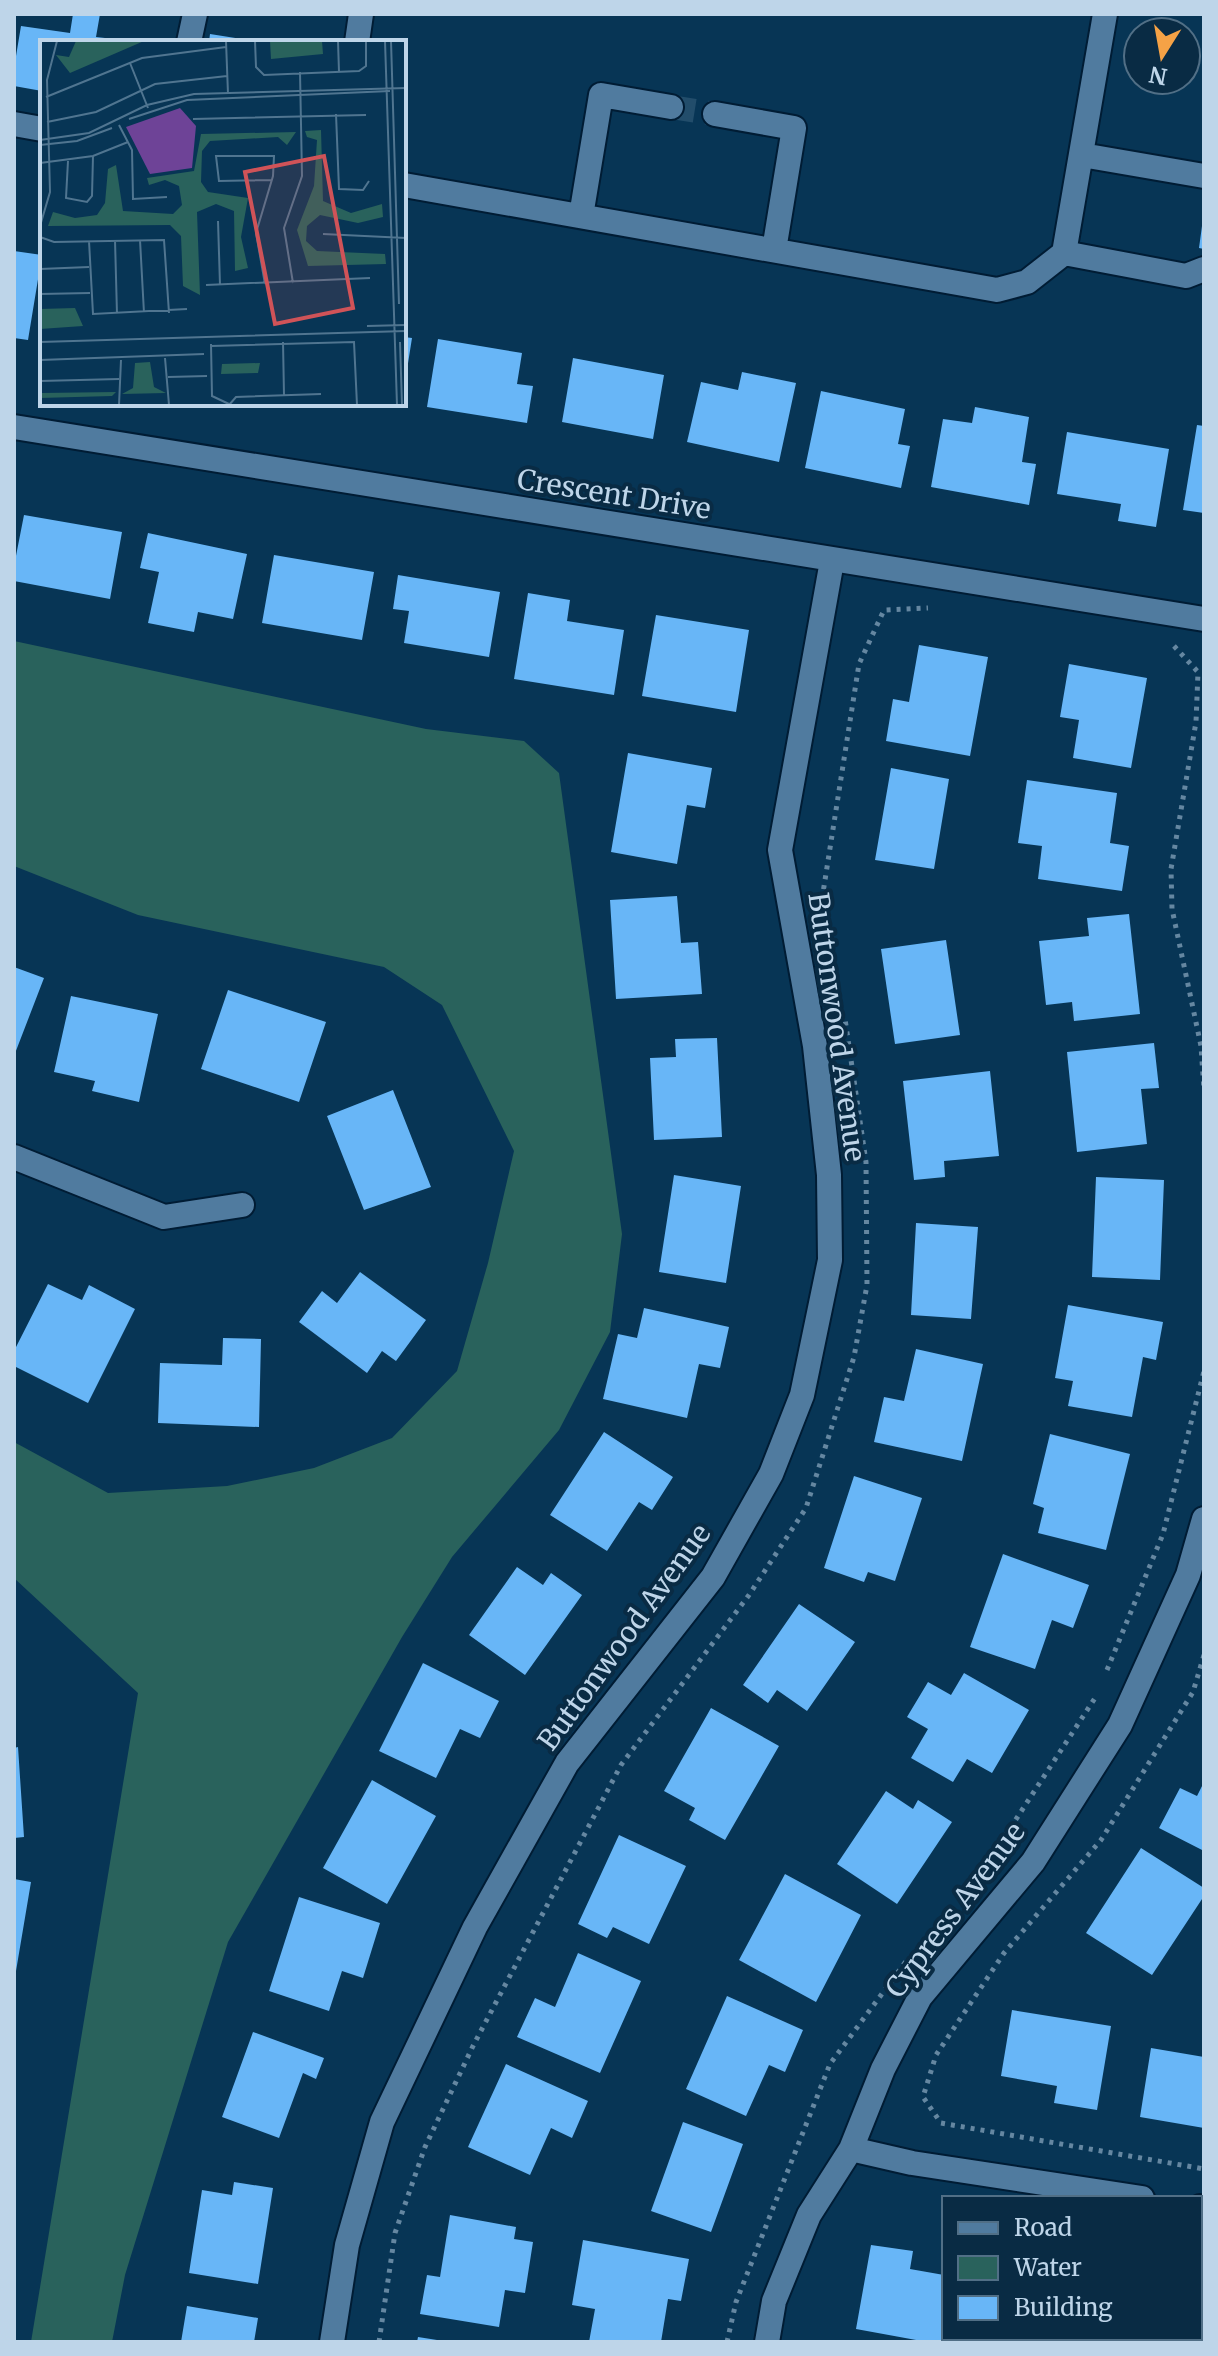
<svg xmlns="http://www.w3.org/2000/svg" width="1218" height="2356" font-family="Merriweather,serif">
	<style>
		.water { fill: #29625c }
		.building { fill: #68b6f7 }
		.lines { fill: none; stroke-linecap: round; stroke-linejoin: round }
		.minor-tunnel { stroke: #224d6b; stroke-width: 24; stroke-dasharray: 24 12; stroke-linecap: butt }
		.minor-casing { stroke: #001c34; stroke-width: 28 }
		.path { stroke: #6587a1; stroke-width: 5; stroke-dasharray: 4 6; stroke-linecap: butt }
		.minor { stroke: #507b9f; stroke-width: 24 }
		.labels { text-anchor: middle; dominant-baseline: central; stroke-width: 8; stroke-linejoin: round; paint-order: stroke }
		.street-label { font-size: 28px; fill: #bed5e9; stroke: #092b44 }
		.inset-road { fill: none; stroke: #507590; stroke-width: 2 }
		.view { fill: #d05358; fill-opacity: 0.15; stroke: #d05358; stroke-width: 4 }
		.inset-edge { fill: none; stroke: #bed5e9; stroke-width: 4 }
	</style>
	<rect width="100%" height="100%" fill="#073555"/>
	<path class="water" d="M14 641 426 729 524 741 559 773 622 1234 610 1332 559 1430 452 1557 402 1637 228 1942 125 2275 112 2342H31L138 1693 14 1578V1442L108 1493 227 1486 314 1468 392 1438 457 1371 488 1263 514 1151 442 1005 384 967 138 915 14 866Z"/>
	<path class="building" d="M73 14H100L96 37 105 38V42H42V91L14 86V68L21 26 70 33Z
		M210 34 248 40V42H209Z
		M1202 226 1204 227V249L1199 248Z
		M14 251 42 255 28 340 14 338Z
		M404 337 412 338 406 376H404Z
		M438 339 522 353 517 384 533 386 527 423 427 407Z
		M573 358 664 375 653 439 562 422Z
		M742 372 796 383 779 462 687 442 701 382 738 390Z
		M821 391 905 409 898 444 910 446 901 488 805 468Z
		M975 407 1029 417 1022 462 1036 464 1029 505 931 487 943 419 972 423Z
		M1197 425 1204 426V513L1183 510Z
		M1067 432 1169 449 1156 527 1118 521 1121 504 1057 494Z
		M24 515 122 532 110 599 14 581V566Z
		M148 533 247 554 233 619 198 612 194 632 148 623 159 572 140 568Z
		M274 555 374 572 362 640 262 623Z
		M398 575 500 592 489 657 404 643 409 611 393 609Z
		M528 593 570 600 567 621 624 630 614 695 514 679Z
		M656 615 749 630 736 712 642 696Z
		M919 645 988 657 970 756 886 741 893 699 909 702Z
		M1069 664 1147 678 1131 768 1073 758 1079 720 1060 717Z
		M628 753 712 768 705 808 687 805 677 864 611 852Z
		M891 768 949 779 934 869 875 860Z
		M1027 780 1117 793 1110 843 1129 846 1122 891 1038 879 1042 846 1018 843Z
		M677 896 681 943 698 942 702 994 616 999 610 900Z
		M1129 914 1140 1014 1074 1021 1072 1002 1046 1005 1039 941 1089 936 1087 918Z
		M946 940 960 1035 895 1044 881 949Z
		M14 967 44 978 14 1056Z
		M228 990 326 1022 299 1102 201 1069Z
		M71 996 158 1014 139 1102 92 1091 95 1081 54 1072Z
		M717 1038 722 1137 654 1140 650 1058 676 1057 675 1039Z
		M1154 1043 1159 1088 1141 1089 1147 1144 1077 1152 1067 1052Z
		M990 1071 999 1156 944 1161 945 1177 914 1180 903 1081Z
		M393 1090 431 1187 364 1210 327 1116Z
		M674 1175 741 1186 726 1283 659 1272Z
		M1096 1177 1164 1180 1160 1280 1092 1277Z
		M916 1223 978 1227 971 1319 911 1315Z
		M360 1272 426 1320 396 1361 382 1351 367 1373 299 1322 322 1291 337 1303Z
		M48 1284 82 1300 89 1285 135 1309 88 1403 14 1366V1351Z
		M1068 1305 1163 1322 1156 1360 1143 1357 1132 1417 1068 1406 1073 1381 1055 1378Z
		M644 1308 729 1327 720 1368 699 1364 687 1418 603 1399 618 1334 637 1338Z
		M223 1338 261 1339 259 1427 158 1423 160 1363 222 1365Z
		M916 1349 983 1364 962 1461 874 1442 884 1397 904 1401Z
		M604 1432 673 1477 652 1510 639 1502 607 1551 550 1515Z
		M1050 1434 1130 1454 1106 1550 1038 1533 1044 1508 1033 1504Z
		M854 1476 922 1498 895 1581 868 1572 864 1582 824 1568Z
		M1003 1554 1089 1585 1073 1628 1052 1620 1035 1669 970 1647Z
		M517 1567 543 1585 551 1573 582 1595 525 1675 469 1635Z
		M799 1604 855 1642 807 1711 777 1690 768 1703 743 1685Z
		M423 1663 499 1701 480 1738 460 1729 436 1778 379 1751Z
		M964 1673 1029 1710 992 1773 967 1759 953 1782 911 1758 928 1729 907 1717 928 1682 951 1695Z
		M711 1708 779 1746 725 1840 689 1820 695 1808 664 1791Z
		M18 1747 24 1837 14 1838V1748Z
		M372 1780 436 1816 387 1904 323 1868Z
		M1204 1782V1851L1159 1828 1180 1788 1197 1796Z
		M886 1791 913 1809 918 1800 952 1822 897 1904 837 1864Z
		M619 1835 686 1866 649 1944 613 1927 607 1938 578 1924Z
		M1141 1848 1204 1888V1896L1152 1975 1086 1933Z
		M785 1874 861 1915 816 2002 739 1960Z
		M14 1879 31 1882 16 1971H14Z
		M299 1897 380 1923 363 1978 342 1971 329 2011 269 1991Z
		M578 1953 641 1981 600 2073 517 2037 535 1998 555 2007Z
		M727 1996 803 2030 785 2072 769 2065 746 2116 686 2089Z
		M1012 2010 1111 2026 1097 2110 1054 2103 1057 2086 1001 2076Z
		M253 2032 324 2058 316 2079 303 2073 279 2138 222 2117Z
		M1151 2048 1204 2057V2128L1140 2117Z
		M506 2064 588 2101 572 2138 551 2128 530 2175 468 2147Z
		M683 2122 743 2144 711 2232 651 2211Z
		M234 2182 273 2188 258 2284 189 2273 202 2190 232 2195Z
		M450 2215 516 2227 514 2239 533 2242 525 2293 505 2290 499 2327 420 2314 427 2275 440 2277Z
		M583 2240 689 2259 681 2301 668 2299 661 2342H589L595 2309 572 2305Z
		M871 2245 913 2251 910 2269 944 2275V2338H957V2342H927L856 2329Z
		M1200 2297 1204 2298V2342H1127V2338H1200Z
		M187 2306 258 2318 254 2342H181Z
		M418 2337 437 2340V2342H417Z
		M981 2338H1080L1079 2342H986L981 2341Z"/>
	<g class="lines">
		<path class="minor-tunnel" d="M671 107 715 114"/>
		<defs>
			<path id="minor" d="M1105 14 1064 253 1186 276 1204 269
				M189 42 195 14
				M357 42 361 14
				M715 114 794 128 774 250
				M14 124 42 129
				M1082 155 1204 176
				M404 185 997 290 1027 282 1064 253
				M581 216 601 95 671 107
				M14 427 1204 619
				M14 1157 164 1217 242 1205
				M851 2149 912 2163 1142 2198
				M1200 2207 1204 2208
				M332 2342 347 2245 382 2122 475 1927 567 1763 713 1577 771 1474 802 1395 830 1260 829 1175 815 1046 780 850 832 561
				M767 2342 774 2301 809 2215 851 2149 883 2069 920 1997 1033 1862 1120 1725 1188 1575 1204 1519"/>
		</defs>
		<use href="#minor" class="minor-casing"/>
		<path class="path" d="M1174 646 1198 672 1196 722 1171 869 1172 909 1201 1046 1204 1090
			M822 899 859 664 884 610 928 608
			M1204 1655 1193 1692 1101 1840 1004 1953 936 2055 923 2097 941 2123 1204 2169
			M1107 1670 1163 1534 1204 1371
			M983 1870 1095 1698
			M379 2342 395 2233 425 2147 473 2046 621 1765 749 1595 806 1508 854 1357 867 1285 866 1162 845 1019
			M727 2342 736 2302 830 2064 907 1960"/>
		<use href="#minor" class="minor"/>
	</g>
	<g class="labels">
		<g class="street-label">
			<text transform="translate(614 494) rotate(9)">Crescent Drive</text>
			<text transform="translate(837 1027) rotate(82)">Buttonwood Avenue</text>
			<text transform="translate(624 1637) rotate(-54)">Buttonwood Avenue</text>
			<text transform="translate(955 1910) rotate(-53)">Cypress Avenue</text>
		</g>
	</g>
	<g transform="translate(40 40)">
		<rect width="366" height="366" fill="#073555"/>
		<path d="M140 68 156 86 152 128 110 134 86 87Z" fill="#6e4397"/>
		<path d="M36 1H104L30 33 16 15 29 17ZM230 1H282L283 14 231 19ZM281 90 283 161 311 173 342 164 343 177 318 183 280 175 267 186 266 201 277 211 345 214 346 224 268 226 257 190 274 146 277 100 267 97 265 91ZM256 92 247 105 238 97 170 101 162 111 161 142 168 152 208 158 201 197 208 228 195 231 194 171 176 164 157 172 160 255 143 246 141 196 130 185 8 186 13 172 35 178 57 175 65 163 68 129 76 125 83 171 133 174 142 165 139 146 125 140 109 145 107 138 154 131 161 94ZM35 268 43 286 0 289V269ZM110 322 114 347 126 353 82 354 93 348 95 323ZM220 323 218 333 181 334 182 324ZM76 352 72 356 0 358 1 353Z" fill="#29625c"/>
		<path class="inset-road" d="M186 1 188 54M215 1 216 27 224 35 319 31 326 26V1M298 1 299 32M345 1 357 365M351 1 359 264M90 23 108 68M6 57 102 18 186 7M296 74 299 149 323 150 329 141M366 78V161M89 79 147 60 350 51M153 79 326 75M7 82 56 72 115 44 187 36M79 85 92 110 93 159 127 157M0 100 49 93 107 65 154 54 366 48M0 105 37 101 72 88M28 121 26 158 47 162 52 156 53 116M0 123 53 116 88 102M178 181 180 245M0 186 10 152 7 40 17 1M283 194 366 198M0 197 14 202 124 200 129 273M75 200 77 274M100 200 104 273M49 201 53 274 147 269M0 229 49 227M253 243 244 188 262 136 260 32M225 244 216 193 233 136 234 116H176L179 141 232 140M166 245 330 238M0 254 50 253M327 286 366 285M0 302 366 291M243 302 244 355M360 302 362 365M171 304 172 356 189 364M171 306 314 302 317 365M125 318 129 365M0 320 164 314M128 337 167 336M0 341 79 339M79 365 81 320M189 365 196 357 281 354"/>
		<path class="view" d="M284 116 313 268 235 284 205 132Z"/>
		<rect width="366" height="366" class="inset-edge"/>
	</g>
	<rect width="1218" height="2356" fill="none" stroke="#bed5e9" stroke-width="32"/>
	<rect x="942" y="2196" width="260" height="144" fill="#092b44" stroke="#516f86" stroke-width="2"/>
	<rect x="958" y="2222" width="40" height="12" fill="#507b9f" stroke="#516f86" stroke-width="2"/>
	<text x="1014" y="2236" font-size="24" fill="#bed5e9">Road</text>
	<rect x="958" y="2256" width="40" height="24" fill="#29625c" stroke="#516f86" stroke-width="2"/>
	<text x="1014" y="2276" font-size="24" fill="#bed5e9">Water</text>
	<rect x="958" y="2296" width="40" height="24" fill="#68b6f7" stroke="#516f86" stroke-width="2"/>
	<text x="1014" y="2316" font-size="24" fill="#bed5e9">Building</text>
	<g transform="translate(1162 56) rotate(191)"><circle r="38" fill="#092b44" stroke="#516f86" stroke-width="2"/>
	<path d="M0-6L14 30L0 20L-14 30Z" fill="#f5a246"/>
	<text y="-12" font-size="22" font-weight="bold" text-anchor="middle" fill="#bed5e9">N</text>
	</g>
</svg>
